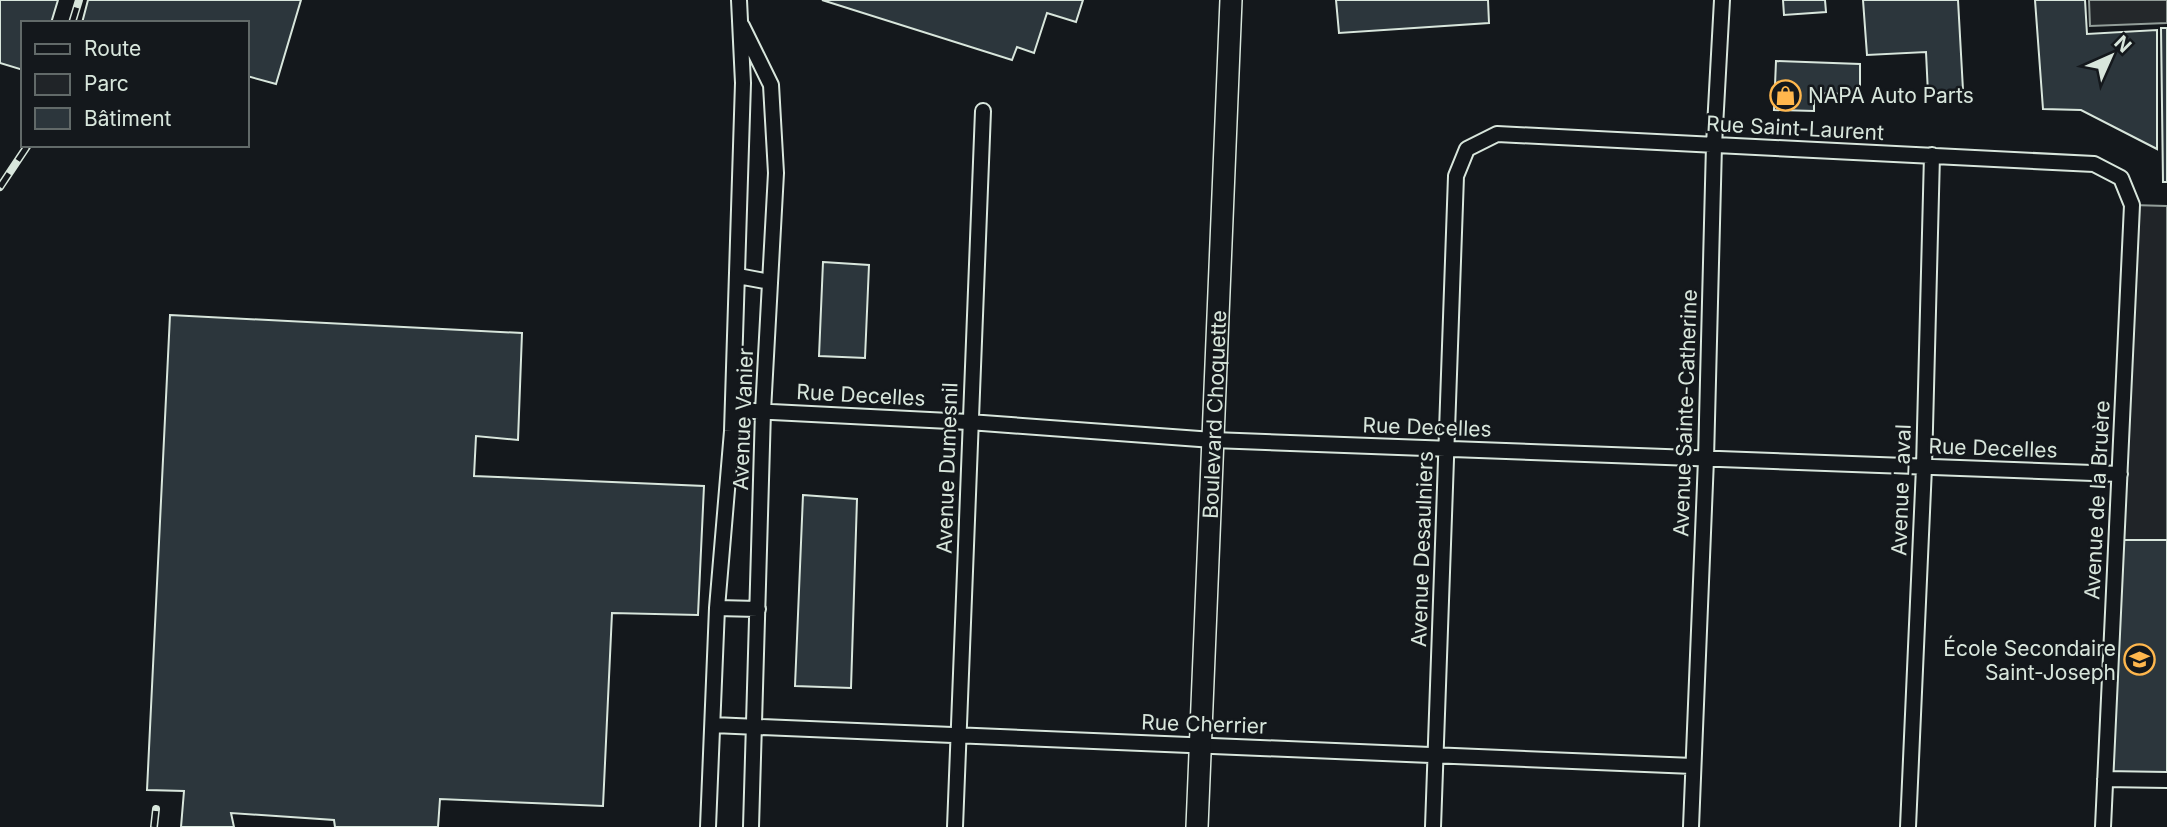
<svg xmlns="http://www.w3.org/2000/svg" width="2167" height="827" font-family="Inter,sans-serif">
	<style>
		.green { fill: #202428; stroke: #939e99; stroke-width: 2 }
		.parking { fill: #24282b; stroke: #939e99; stroke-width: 2 }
		.building { fill: #2c363c; stroke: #d8e6dc; stroke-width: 2 }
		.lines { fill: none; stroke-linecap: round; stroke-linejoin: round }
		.minor-casing { stroke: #d8e6dc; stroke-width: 18 }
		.secondary-casing { stroke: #d8e6dc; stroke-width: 24 }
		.minor { stroke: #14181c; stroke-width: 14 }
		.secondary { stroke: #14181c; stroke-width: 21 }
		.rail-casing { stroke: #d8e6dc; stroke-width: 8 }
		.rail { stroke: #14181c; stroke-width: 5; stroke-dasharray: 16; stroke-linecap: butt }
		.labels { text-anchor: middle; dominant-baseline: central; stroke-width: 5; stroke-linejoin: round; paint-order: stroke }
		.poi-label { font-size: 21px; fill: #d8e6dc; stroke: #14181c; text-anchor: start }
		.street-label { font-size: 21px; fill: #d8e6dc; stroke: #14181c }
	</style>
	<rect width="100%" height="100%" fill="#14181c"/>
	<path class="green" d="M2132 205 2167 206V540H2116Z"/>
	<path class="parking" d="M2089 0H2167V23L2090 26Z"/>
	<path class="building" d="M0 0H58L51 23H23V70L0 63Z
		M88 0H301L276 84 247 76V23H82Z
		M822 0H1083L1076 22 1047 13 1034 53 1017 47 1012 60Z
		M1336 0H1488L1489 23 1339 33Z
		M1783 0H1825L1826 12 1784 15Z
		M1863 0H1958L1963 90 1928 94 1926 52 1867 55Z
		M2035 0H2085L2087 34 2157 30V149L2081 110 2043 109Z
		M2161 28H2167V182H2163Z
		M1776 61 1860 64V94L1814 93V111L1774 110Z
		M823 262 869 265 865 358 819 356Z
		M170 315 522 333 518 440 476 436 474 476 704 486 698 615 612 613 603 806 440 799 438 827H335L334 820 231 813 234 827H181L184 791 147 790Z
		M803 495 857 499 851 688 795 686Z
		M2116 540H2167V780L2105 779Z"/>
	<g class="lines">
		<defs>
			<path id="minor" d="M742 26 771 85 776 173 763 411 751 827
				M738 276 770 282
				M733 410 969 422 1213 440 2120 474
				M717 608 758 609
				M713 725 1693 766
				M2105 779 2167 780
				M708 827 717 608 732 431 743 83 739 0
				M955 827 983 111
				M1433 827 1456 176 1467 149 1497 134 2094 164 2121 178 2132 205 2103 827
				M1691 827 1706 459 1714 145 1722 0
				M1908 827 1924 467 1932 155"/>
			<g id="secondary">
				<path id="s1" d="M1197 827 1231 0"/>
			</g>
		</defs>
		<use href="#minor" class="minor-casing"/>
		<use href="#secondary" class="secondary-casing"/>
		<use href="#minor" class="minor"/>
		<use href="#secondary" class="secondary"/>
		<defs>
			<path id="rail" d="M72 23 79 0
				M0 187 28 145
				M154 827 156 809"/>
		</defs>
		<use href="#rail" class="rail-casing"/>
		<use href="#rail" class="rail"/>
	</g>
	<defs>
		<symbol id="shop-ring" viewBox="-11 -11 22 22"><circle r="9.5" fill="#14181c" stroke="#ffb74d" stroke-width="1.5"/><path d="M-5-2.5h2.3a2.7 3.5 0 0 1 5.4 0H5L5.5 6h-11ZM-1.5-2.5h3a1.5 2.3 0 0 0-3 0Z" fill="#ffb74d"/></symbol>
		<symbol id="school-ring" viewBox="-11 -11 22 22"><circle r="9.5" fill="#14181c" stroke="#ffb74d" stroke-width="1.5"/><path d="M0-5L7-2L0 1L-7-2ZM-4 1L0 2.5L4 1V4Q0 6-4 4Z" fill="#ffb74d"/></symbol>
	</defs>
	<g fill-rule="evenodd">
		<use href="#shop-ring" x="1768" y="78" width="35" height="35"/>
		<use href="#school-ring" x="2122" y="642" width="35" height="35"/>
	</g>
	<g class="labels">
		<g class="poi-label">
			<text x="1808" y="95">NAPA Auto Parts</text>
			<text x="2116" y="648" text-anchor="end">École Secondaire<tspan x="2116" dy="24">Saint-Joseph</tspan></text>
		</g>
		<g class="street-label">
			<text transform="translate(1795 128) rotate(3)">Rue Saint-Laurent</text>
			<text transform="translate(861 395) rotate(3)">Rue Decelles</text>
			<text stroke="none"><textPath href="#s1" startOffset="413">Boulevard Choquette</textPath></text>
			<text transform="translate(1685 413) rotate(-88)">Avenue Sainte-Catherine</text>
			<text transform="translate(743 419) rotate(-88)">Avenue Vanier</text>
			<text transform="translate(1427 427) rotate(2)">Rue Decelles</text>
			<text transform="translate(1993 448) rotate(2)">Rue Decelles</text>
			<text transform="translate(947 468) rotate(-88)">Avenue Dumesnil</text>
			<text transform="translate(1901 490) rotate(-88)">Avenue Laval</text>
			<text transform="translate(2097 500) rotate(-87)">Avenue de la Bruère</text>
			<text transform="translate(1422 549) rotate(-88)">Avenue Desaulniers</text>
			<text transform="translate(1204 724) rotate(2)">Rue Cherrier</text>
		</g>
	</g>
	<rect x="21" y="21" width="228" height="126" fill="#14181c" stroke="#626a69" stroke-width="2"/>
	<rect x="35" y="44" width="35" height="10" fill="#14181c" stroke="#626a69" stroke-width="2"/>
	<text x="84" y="56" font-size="21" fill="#d8e6dc">Route</text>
	<rect x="35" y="74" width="35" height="21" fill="#202428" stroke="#626a69" stroke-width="2"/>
	<text x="84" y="91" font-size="21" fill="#d8e6dc">Parc</text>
	<rect x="35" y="108" width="35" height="21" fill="#2c363c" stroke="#626a69" stroke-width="2"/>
	<text x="84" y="126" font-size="21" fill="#d8e6dc">Bâtiment</text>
	<g transform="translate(2111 56) rotate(45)" stroke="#14181c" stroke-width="5" paint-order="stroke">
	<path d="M0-5L12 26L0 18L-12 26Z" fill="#d8e6dc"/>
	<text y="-10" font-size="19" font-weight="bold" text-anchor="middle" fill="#d8e6dc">N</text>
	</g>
</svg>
